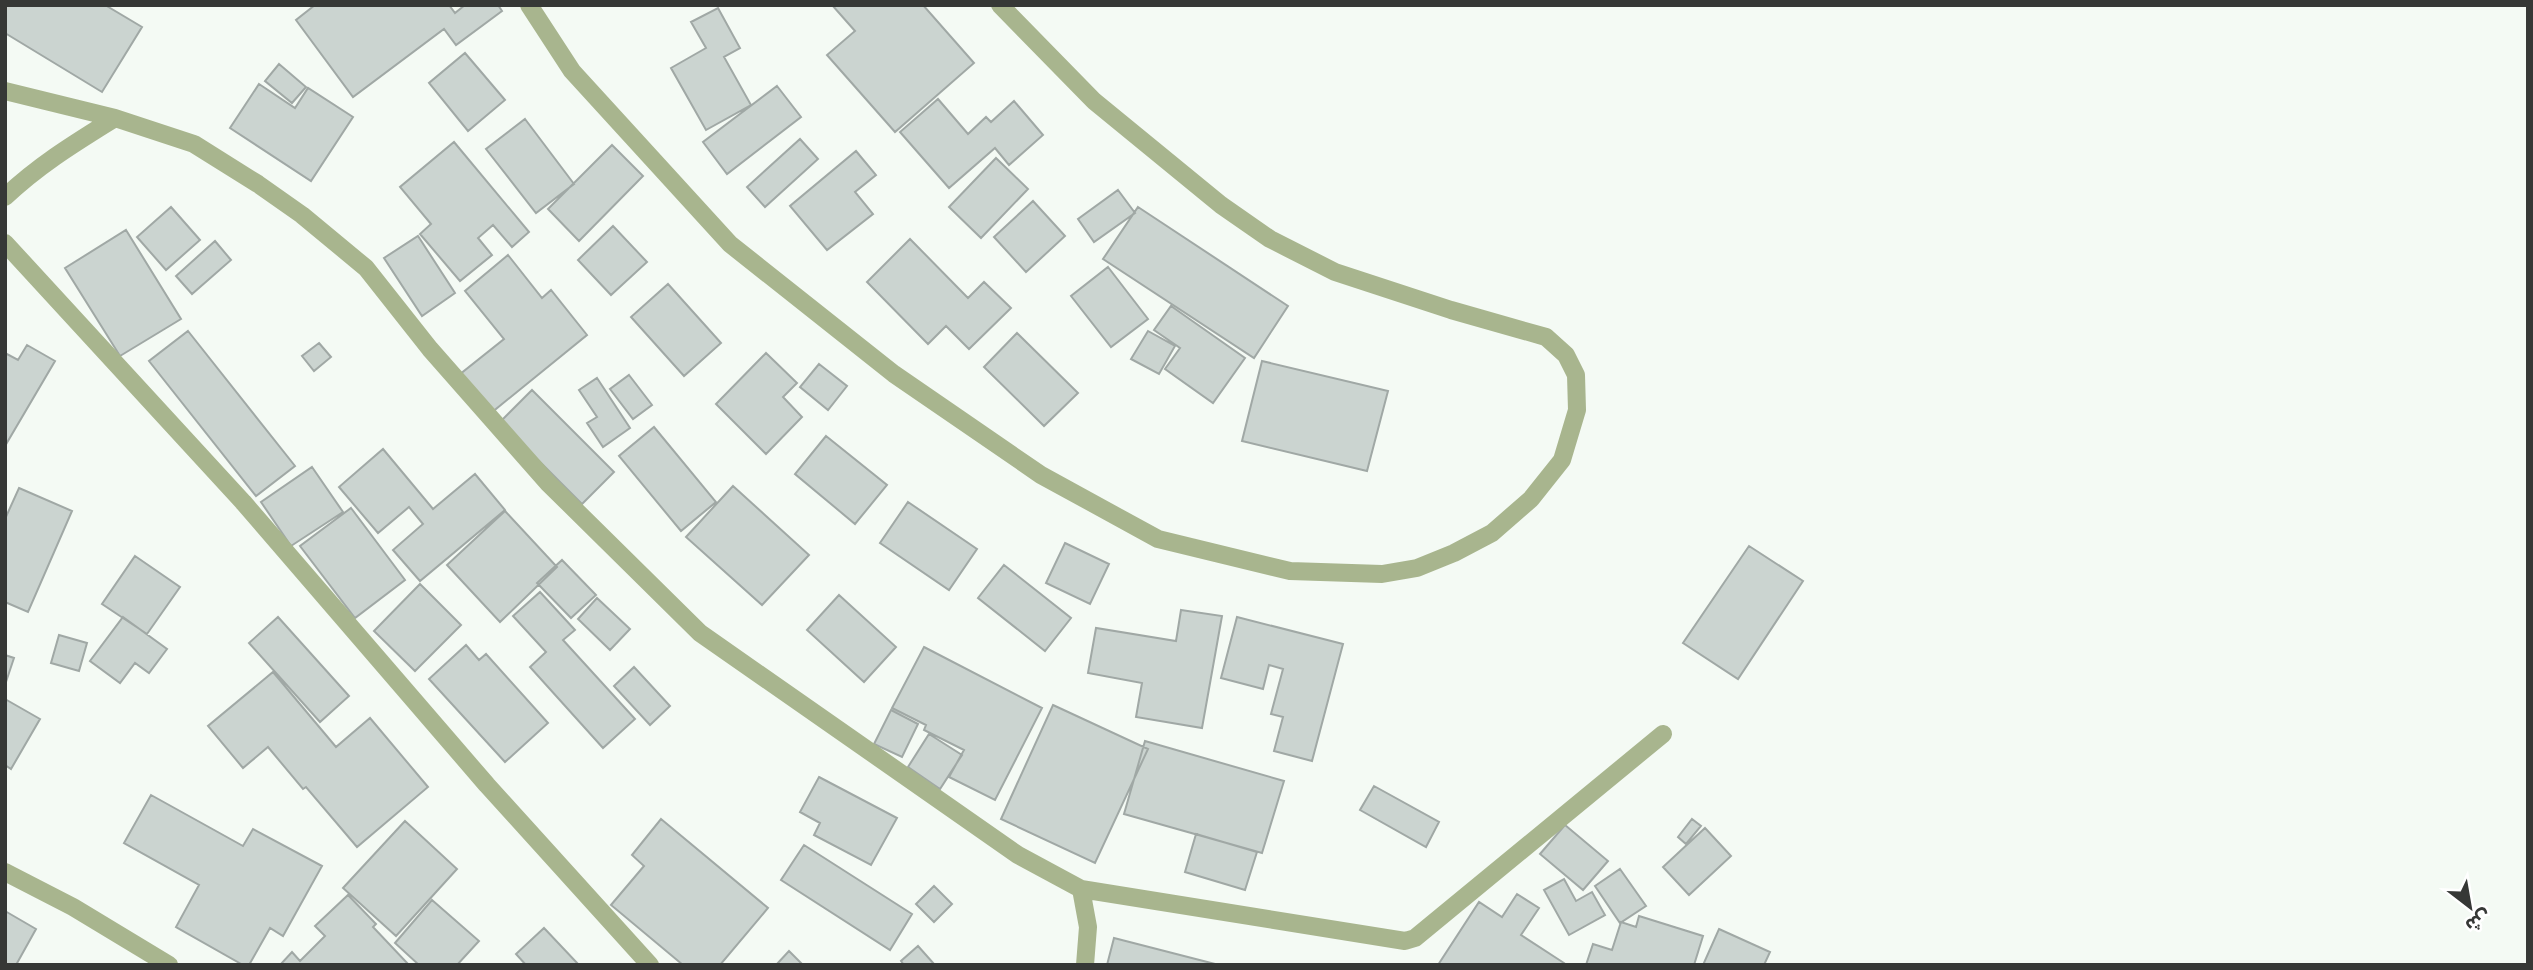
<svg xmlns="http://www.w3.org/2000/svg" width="2533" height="970" font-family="'Titillium Web','Noto Sans Arabic',sans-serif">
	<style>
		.building { fill: #cbd4d0; stroke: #a0a8a5; stroke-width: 2 }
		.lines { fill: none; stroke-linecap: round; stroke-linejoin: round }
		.minor { stroke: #a8b58e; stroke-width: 18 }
	</style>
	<rect width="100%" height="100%" fill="#f4faf4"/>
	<path class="building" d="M5 5H105L142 27 102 92 5 33Z
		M315 5H449L455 13 465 5H498L502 11 456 45 444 29 353 97 296 20Z
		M832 5H923L974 63 895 132 827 55 855 31Z
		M718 8 740 48 724 57 751 105 706 130 671 68 706 48 691 22Z
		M465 53 505 100 468 131 429 83Z
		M279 64 306 87 292 103 265 81Z
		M259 84 295 108 308 88 353 117 311 181 230 128Z
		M777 86 801 117 727 174 703 142Z
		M938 99 968 134 986 117 991 122 1014 101 1043 135 1009 165 995 148 949 188 900 132Z
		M525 119 574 184 536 213 486 149Z
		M800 139 818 159 765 207 747 187Z
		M454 142 529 232 512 247 493 225 478 238 492 255 460 281 420 234 431 224 400 187Z
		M612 145 643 176 579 241 548 209Z
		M856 151 876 175 855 192 873 214 827 250 790 206Z
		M996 158 1028 189 981 238 949 207Z
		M1118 190 1135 213 1094 242 1078 219Z
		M1033 201 1065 236 1026 272 994 237Z
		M171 207 200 240 166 270 137 237Z
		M1138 207 1288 306 1254 358 1103 259Z
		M613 226 647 262 611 295 578 260Z
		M126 230 181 319 120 356 65 268Z
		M418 236 455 293 422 316 384 258Z
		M910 239 968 298 984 282 1011 308 969 349 946 326 928 344 867 282Z
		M215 241 231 260 192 294 176 276Z
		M508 255 542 298 551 290 587 335 491 413 459 375 504 339 465 291Z
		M1108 267 1148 319 1111 347 1071 296Z
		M668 284 721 343 684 376 631 317Z
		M1171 306 1245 358 1213 403 1165 369 1180 348 1154 330Z
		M188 331 295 466 256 496 149 361Z
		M1148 331 1175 346 1159 374 1131 359Z
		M1017 333 1078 393 1044 426 984 367Z
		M319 343 331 357 314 371 302 356Z
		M27 345 55 361 5 446V353L18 360Z
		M766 353 797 383 783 397 802 417 766 454 716 404Z
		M1262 361 1388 391 1367 471 1242 441Z
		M819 364 847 386 828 410 800 387Z
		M629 375 652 405 633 419 610 389Z
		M597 378 630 428 603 447 587 423 597 417 579 390Z
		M532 390 614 472 582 504 500 422Z
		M654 427 716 502 681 531 619 456Z
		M826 436 887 485 855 524 795 474Z
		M383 449 433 509 475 474 505 510 420 581 393 550 423 524 409 507 378 533 339 487Z
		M312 467 343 512 291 546 261 502Z
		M733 486 809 555 762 605 686 537Z
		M19 488 72 511 28 612 5 602V519Z
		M908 502 977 549 949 590 880 543Z
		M351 508 405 580 355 618 300 546Z
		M505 511 557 567 500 622 447 565Z
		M1065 543 1109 564 1090 604 1046 583Z
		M1749 546 1803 581 1738 679 1683 643Z
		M135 556 180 587 147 634 102 604Z
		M562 560 596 595 571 618 537 583Z
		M1004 565 1071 618 1045 651 978 598Z
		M420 584 461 625 415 671 374 631Z
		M540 592 575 630 563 640 635 719 603 748 530 667 546 652 513 616Z
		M839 595 896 647 864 682 807 630Z
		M597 598 630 629 610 650 578 619Z
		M1181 610 1222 616 1202 728 1136 717 1142 683 1088 673 1096 628 1176 641Z
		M123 617 167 649 149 673 135 663 120 683 90 661Z
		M278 617 349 696 320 722 249 643Z
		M1237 617 1343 644 1312 761 1274 751 1283 717 1271 714 1283 669 1269 665 1263 689 1221 678Z
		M59 635 87 643 79 671 51 663Z
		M466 645 479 660 486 654 548 723 505 762 429 679Z
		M924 647 1042 708 995 800 949 777 964 750 924 730 926 725 892 708Z
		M5 655 14 658 5 685Z
		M634 667 670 706 650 725 614 686Z
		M273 672 336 747 370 718 428 787 357 847 306 787 303 789 268 747 243 768 208 726Z
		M5 699 40 719 11 769 5 765Z
		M1053 705 1148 749 1095 863 1001 819Z
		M891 710 918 724 902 757 874 744Z
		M929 734 962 755 940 789 908 767Z
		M1145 741 1284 781 1262 853 1124 814Z
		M819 777 897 818 871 865 814 835 820 823 800 812Z
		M1374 786 1439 822 1426 847 1360 810Z
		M151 795 243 846 253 829 322 866 283 936 270 928 249 965H243L176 927 199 885 124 843Z
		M661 819 768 908 720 965H683L611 905 644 866 632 855Z
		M1692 819 1701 826 1686 844 1678 837Z
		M405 821 457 869 396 936 343 888Z
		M1565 825 1608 861 1583 890 1540 854Z
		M1705 828 1731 856 1689 895 1663 867Z
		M1196 834 1257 852 1245 890 1185 872Z
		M804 845 912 914 890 950 781 880Z
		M1620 869 1646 906 1620 923 1595 886Z
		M1564 879 1576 901 1592 892 1605 915 1569 935 1544 890Z
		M934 886 952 904 934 922 916 904Z
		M1517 894 1539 908 1521 935 1564 963 1563 965H1438L1479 902 1502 917Z
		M348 895 376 924 373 927 409 965H280L292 952 300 961 325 936 315 926Z
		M432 900 479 941 457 965H419L395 943Z
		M5 911 36 929 16 965H5Z
		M1639 916 1703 936 1694 965H1586L1593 944 1612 950 1621 922 1636 927Z
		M544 928 579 965H526L516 954Z
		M1719 929 1770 952 1764 965H1703Z
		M1114 938 1219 965H1107Z
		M918 946 934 964 933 965H904L901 961Z
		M789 951 803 965H776Z"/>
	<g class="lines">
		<path class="minor" d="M529 5 572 71 730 244 894 374 1041 475 1158 539 1290 571 1382 574 1417 568 1454 553 1492 533 1531 499 1562 460 1577 410 1576 375 1566 355 1546 337 1451 310 1335 272 1270 239 1221 205 1094 101 1000 5
			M5 91 115 118 194 144 258 184 302 215 366 268 430 349 548 483 700 633 1018 855 1081 889 1088 927 1085 965
			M5 197C40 164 75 143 115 118
			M5 243 243 502 487 785 650 965
			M5 872 73 907 169 965
			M1081 889 1405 941 1415 938 1663 734"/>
	</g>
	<rect width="2533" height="970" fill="none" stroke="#363836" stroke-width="14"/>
	<g transform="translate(2470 907) rotate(149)" stroke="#ffffff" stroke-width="5" paint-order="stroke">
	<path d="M0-5L12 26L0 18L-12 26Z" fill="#363836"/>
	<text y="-10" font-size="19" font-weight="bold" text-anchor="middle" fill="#363836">ش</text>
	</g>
</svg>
